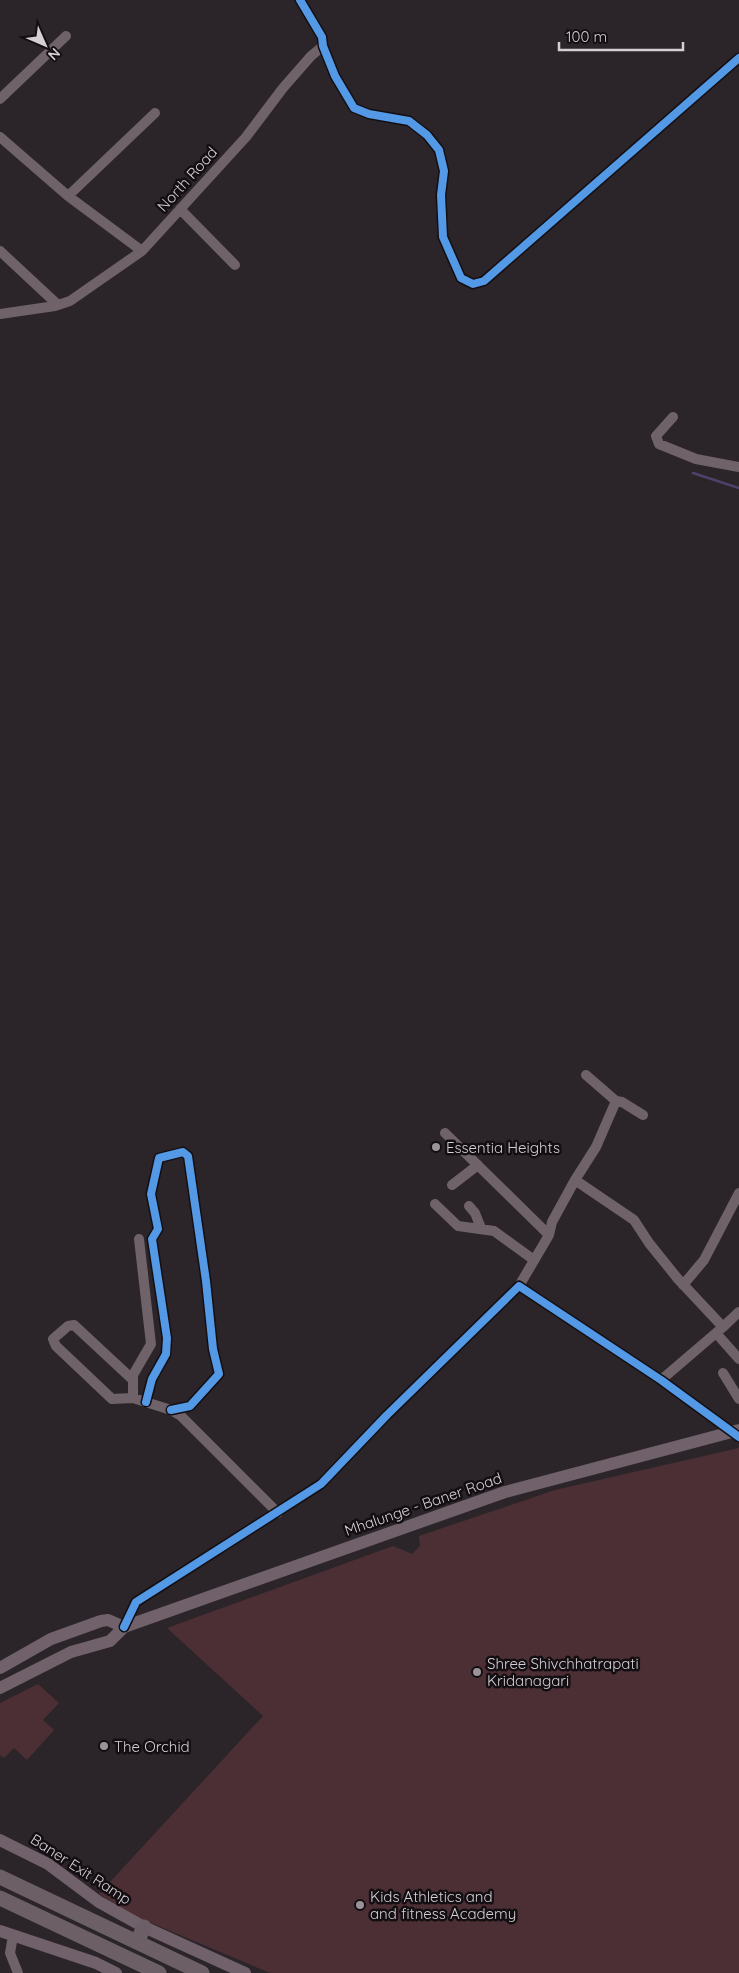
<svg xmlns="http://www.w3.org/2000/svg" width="739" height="1973" font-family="Quicksand,sans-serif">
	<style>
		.grass { fill: #4c2f34 }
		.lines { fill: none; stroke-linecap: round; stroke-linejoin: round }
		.stream { stroke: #4e426b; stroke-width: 2.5 }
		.minor { stroke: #6f6268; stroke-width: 10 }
		.major { stroke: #71616a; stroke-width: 12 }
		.highway { stroke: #6c6066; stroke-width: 15 }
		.cycleway-casing { stroke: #130e12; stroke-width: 11 }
		.cycleway { stroke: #5399e6; stroke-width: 8 }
		.poi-dot { fill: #9a9498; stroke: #130e12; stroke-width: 2 }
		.labels { text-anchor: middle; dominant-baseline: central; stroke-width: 5; stroke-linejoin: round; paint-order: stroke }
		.street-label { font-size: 15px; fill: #d5cfd4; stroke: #130e12 }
		.poi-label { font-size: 15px; fill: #d5cfd4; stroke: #130e12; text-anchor: start }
	</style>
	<rect width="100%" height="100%" fill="#2b252a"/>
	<path class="grass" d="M739 1448V1973H270L125 1912 99 1894 263 1716 167 1628 393 1546 412 1554 420 1546 419 1536 555 1490Z
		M38 1684 59 1703 43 1720 54 1730 27 1760 14 1748 4 1758 0 1755V1703Z"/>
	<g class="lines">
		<path class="stream" d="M693 473 739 488"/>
		<path class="minor" d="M300 0 322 37 323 46 335 76 354 108 369 114 409 121 427 135 439 150 444 171 441 195 443 237 461 278 473 284 484 281 739 58
			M0 99 66 36
			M0 137 68 196 142 251
			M68 196 155 113
			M180 209 235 265
			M0 251 58 305
			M0 314 55 306 70 301 142 251 246 137 283 88 311 56 323 46
			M673 417 656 436 659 444 696 459 739 467
			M586 1075 616 1101
			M445 1133 549 1235 519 1286
			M575 1180 596 1147 616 1101 622 1102 643 1115
			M452 1185 478 1165
			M435 1204 458 1226 494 1231 534 1260
			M469 1206 475 1213 481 1228
			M549 1235 552 1222 575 1180 634 1220 649 1243 678 1279 723 1327 661 1380
			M683 1285 704 1260 739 1193
			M723 1327 739 1312
			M716 1333 739 1359
			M723 1373 739 1399
			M132 1379 74 1325 68 1326 53 1339 56 1346 112 1399 133 1398 171 1410 181 1416 278 1513
			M133 1398V1375L151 1344 139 1239
			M146 1402 152 1379 166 1354 167 1338 152 1239 158 1229 151 1194 159 1158 183 1152 188 1156 206 1281 213 1349 219 1374 190 1406 171 1410
			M124 1627 136 1602 321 1484 387 1415 519 1286 661 1380 739 1437
			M13 1936 10 1953 18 1973"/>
		<path class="major" d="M0 1668 51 1639 101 1621 108 1620 124 1627
			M0 1688 71 1652 110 1641 124 1627 505 1492 739 1430
			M0 1840 48 1864 99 1902 144 1927 245 1973
			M0 1931 96 1963 116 1973"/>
		<path class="highway" d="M0 1877 202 1973
			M0 1898 159 1973
			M137 1942 144 1927"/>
		<defs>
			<path id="cycleway" d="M300 0 322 37 323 46 335 76 354 108 369 114 409 121 427 135 439 150 444 171 441 195 443 237 461 278 473 284 484 281 739 58
				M146 1402 152 1379 166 1354 167 1338 152 1239 158 1229 151 1194 159 1158 183 1152 188 1156 206 1281 213 1349 219 1374 190 1406 171 1410
				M124 1627 136 1602 321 1484 387 1415 519 1286 661 1380 739 1437"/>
		</defs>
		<use href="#cycleway" class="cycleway-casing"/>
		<use href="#cycleway" class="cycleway"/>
	</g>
	<g class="poi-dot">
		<circle cx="436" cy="1147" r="5"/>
		<circle cx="477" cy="1672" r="5"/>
		<circle cx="104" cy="1746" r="5"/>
		<circle cx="360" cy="1905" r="5"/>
	</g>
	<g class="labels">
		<g class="street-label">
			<text transform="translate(187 179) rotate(-48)">North Road</text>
			<text transform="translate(423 1504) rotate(-19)">Mhalunge - Baner Road</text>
			<text transform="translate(81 1869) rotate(33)">Baner Exit Ramp</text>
		</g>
		<g class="poi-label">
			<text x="446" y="1147">Essentia Heights</text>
			<text x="487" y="1663">Shree Shivchhatrapati<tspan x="487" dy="17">Kridanagari</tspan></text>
			<text x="114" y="1746">The Orchid</text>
			<text x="370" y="1896">Kids Athletics and<tspan x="370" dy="17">and fitness Academy</tspan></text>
		</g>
	</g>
	<g transform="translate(45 45) rotate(135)" stroke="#130e12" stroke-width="4" paint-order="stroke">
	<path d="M0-4L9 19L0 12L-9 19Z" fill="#d5cfd4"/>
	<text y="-8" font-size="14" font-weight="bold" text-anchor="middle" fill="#d5cfd4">N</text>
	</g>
	<path d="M559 42v8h124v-8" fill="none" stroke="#d5cfd4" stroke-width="2.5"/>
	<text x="566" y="42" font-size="15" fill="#d5cfd4" stroke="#130e12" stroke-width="4" paint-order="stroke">100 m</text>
</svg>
